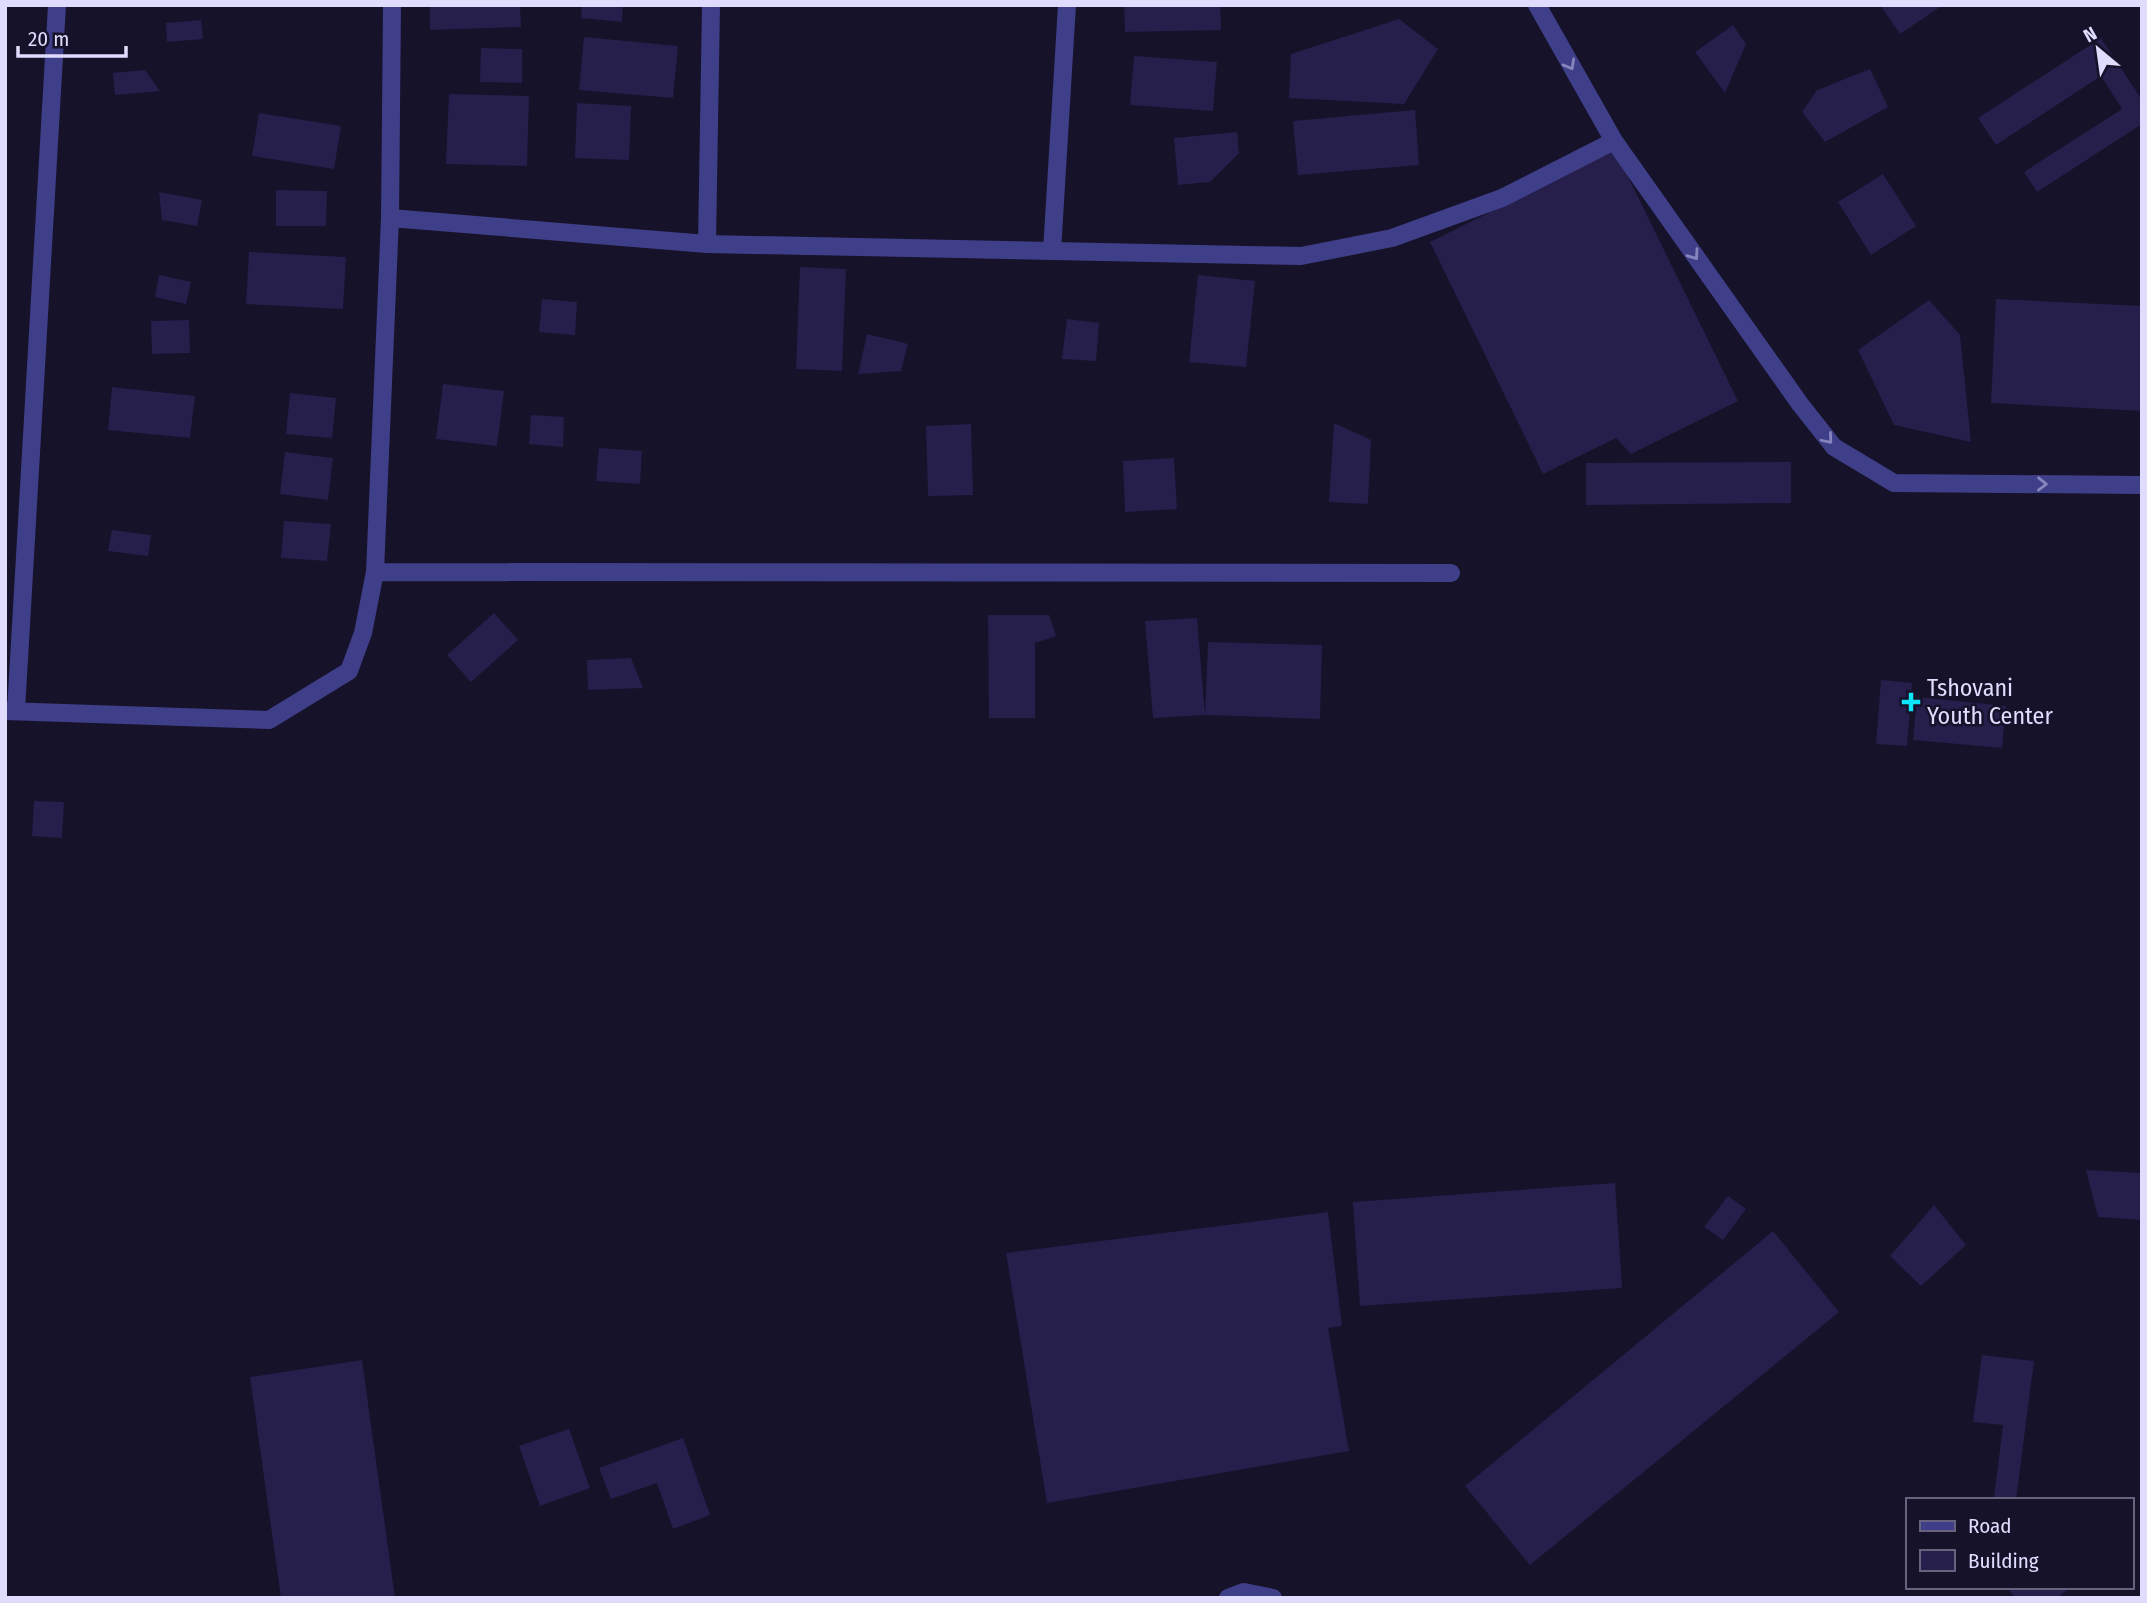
<svg xmlns="http://www.w3.org/2000/svg" width="2147" height="1603" font-family="'Fira Sans Condensed',sans-serif">
	<style>
		.building { fill: #261e4b }
		.lines { fill: none; stroke-linecap: round; stroke-linejoin: round }
		.minor { stroke: #3f3e88; stroke-width: 18 }
		.oneway { stroke: #8785bd }
		.poi-dot { fill: #0de6f9; stroke: #15122a; stroke-width: 2.5 }
		.labels { text-anchor: middle; dominant-baseline: central; stroke-width: 5; stroke-linejoin: round; paint-order: stroke }
		.poi-label { font-size: 24px; fill: #dfdcfe; stroke: #15122a; text-anchor: start }
	</style>
	<rect width="100%" height="100%" fill="#15122a"/>
	<path class="building" d="M430 5H520L521 27 430 30Z
		M582 5H623L622 22 581 18Z
		M1124 5H1220L1221 30 1125 32Z
		M1880 5H1943L1900 34Z
		M1399 19 1438 49 1404 104 1289 98 1291 54Z
		M201 20 203 39 167 42 166 23Z
		M1733 25 1746 44 1725 93 1695 52Z
		M584 37 678 46 673 98 579 90Z
		M2101 38 2142 100V124L2037 192 2024 172 2122 109 2101 76 1996 145 1978 118Z
		M481 48 522 49V83L480 82Z
		M1134 56 1217 62 1213 111 1130 105Z
		M1870 69 1888 107 1825 142 1802 112 1817 90Z
		M145 70 160 91 115 95 113 73Z
		M449 94 529 96 527 166 446 164Z
		M577 103 631 106 629 160 575 158Z
		M1415 110 1419 165 1298 175 1293 121Z
		M259 113 341 126 334 169 252 156Z
		M1237 132 1239 153 1210 182 1178 185 1174 138Z
		M1615 150 1738 401 1631 454 1616 438 1543 474 1430 242Z
		M1883 174 1916 226 1871 255 1838 202Z
		M276 190 327 191 326 226H276Z
		M159 192 202 200 197 226 162 220Z
		M249 252 346 257 343 309 246 304Z
		M800 267 846 269 842 371 796 369Z
		M159 275 191 282 186 304 155 297Z
		M1198 275 1255 281 1246 367 1189 362Z
		M542 299 577 302 575 335 539 332Z
		M1996 299 2142 306V411L1991 403Z
		M1929 300 1960 335 1971 442 1894 425 1858 350Z
		M1067 319 1099 323 1096 361 1062 359Z
		M189 320 190 353 152 354 151 321Z
		M867 334 908 344 901 371 858 374Z
		M443 384 504 391 497 446 436 439Z
		M112 387 195 396 190 438 108 430Z
		M290 393 336 398 332 438 286 434Z
		M531 415 564 417 563 447 529 444Z
		M1334 423 1371 440 1368 504 1329 502Z
		M971 424 973 495 928 496 926 426Z
		M599 448 642 451 640 484 596 481Z
		M285 452 333 458 328 500 280 494Z
		M1174 458 1177 509 1125 512 1123 461Z
		M1791 462V503L1586 505V463Z
		M284 521 331 524 327 561 281 558Z
		M112 530 151 535 148 556 108 551Z
		M494 613 518 640 471 682 447 655Z
		M988 615H1049L1056 636 1035 643V718H989Z
		M1197 618 1205 715 1153 718 1145 621Z
		M1208 642 1322 645 1320 719 1205 715Z
		M631 658 643 688 588 690 587 660Z
		M1881 680 1912 683 1907 746 1876 744Z
		M1917 697 2006 706 2002 748 1913 740Z
		M34 801 64 802 62 838 32 836Z
		M2086 1170 2142 1173V1220L2098 1217Z
		M1615 1183 1622 1288 1360 1306 1353 1202Z
		M1728 1196 1746 1209 1723 1240 1704 1227Z
		M1934 1205 1966 1245 1921 1286 1890 1256Z
		M1328 1212 1342 1326 1328 1328 1349 1451 1047 1503 1006 1253Z
		M1773 1231 1839 1312 1530 1565 1465 1486Z
		M1982 1355 2034 1361 2016 1500 1994 1498 2003 1425 1973 1422Z
		M362 1360 395 1598H281L250 1377Z
		M569 1429 590 1488 540 1506 519 1446Z
		M683 1438 710 1515 673 1529 657 1483 611 1499 599 1468Z
		M2007 1587H2071L2057 1598H2015Z"/>
	<g class="lines">
		<path class="minor" d="M1537 5 1614 141 1800 404 1834 447 1894 483 2142 485
			M390 218 707 244 1301 256 1392 238 1502 198 1614 141
			M707 244 711 5
			M1052 251 1067 5
			M375 572 1451 573
			M5 711 269 720 349 671 363 633 375 572 390 218 392 5
			M16 711 57 5
			M1228 1598 1244 1592 1273 1598"/>
	</g>
	<defs><path id="oneway-chevron" d="M-2-3.5L2.5 0L-2 3.5" fill="none" stroke-width="1.6" stroke-linecap="round" stroke-linejoin="round" transform="scale(1.75)"/></defs>
	<g class="oneway">
		<use href="#oneway-chevron" transform="translate(1570 65) rotate(61)"/>
		<use href="#oneway-chevron" transform="translate(1694 255) rotate(55)"/>
		<use href="#oneway-chevron" transform="translate(1828 439) rotate(50)"/>
		<use href="#oneway-chevron" transform="translate(2042 484) rotate(1)"/>
	</g>
	<path class="poi-dot" d="M1907.5 691.5h7v7h7v7h-7v7h-7v-7h-7v-7h7z"/>
	<g class="labels">
		<g class="poi-label">
			<text x="1927" y="688">Tshovani<tspan x="1927" dy="28">Youth Center</tspan></text>
		</g>
	</g>
	<rect width="2147" height="1603" fill="none" stroke="#dfdcfe" stroke-width="14"/>
	<rect x="1906" y="1498" width="228" height="91" fill="#15122a" stroke="#66637f" stroke-width="2"/>
	<rect x="1920" y="1521" width="35" height="10" fill="#3f3e88" stroke="#66637f" stroke-width="2"/>
	<text x="1968" y="1533" font-size="21" fill="#dfdcfe">Road</text>
	<rect x="1920" y="1550" width="35" height="21" fill="#261e4b" stroke="#66637f" stroke-width="2"/>
	<text x="1968" y="1568" font-size="21" fill="#dfdcfe">Building</text>
	<g transform="translate(2098 49) rotate(331)" stroke="#15122a" stroke-width="5" paint-order="stroke">
	<path d="M0-5L12 26L0 18L-12 26Z" fill="#dfdcfe"/>
	<text y="-10" font-size="19" font-weight="bold" text-anchor="middle" fill="#dfdcfe">N</text>
	</g>
	<path d="M18 46v10h108v-10" fill="none" stroke="#dfdcfe" stroke-width="3.5"/>
	<text x="28" y="46" font-size="21" fill="#dfdcfe" stroke="#15122a" stroke-width="5" paint-order="stroke">20 m</text>
</svg>
